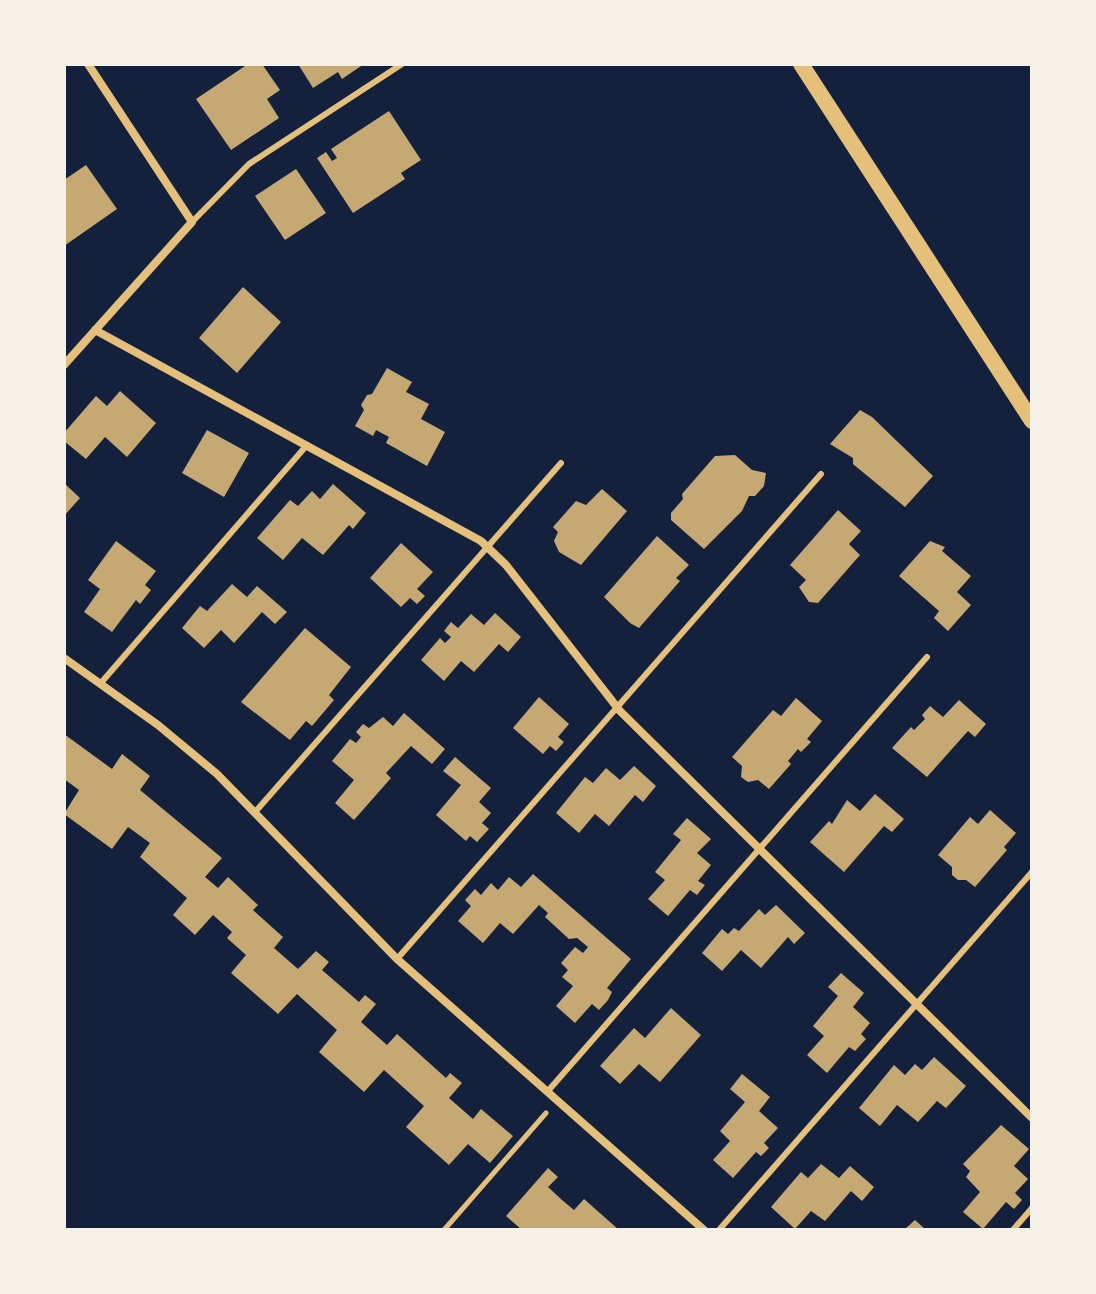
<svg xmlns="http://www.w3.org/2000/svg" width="1096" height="1294" font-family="'Sofia Sans Condensed',sans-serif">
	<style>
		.building { fill: #c6a872 }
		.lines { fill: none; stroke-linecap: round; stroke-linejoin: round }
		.path { stroke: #e5c07b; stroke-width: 5 }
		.service { stroke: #e5c07b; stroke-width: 6 }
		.minor { stroke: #e5c07b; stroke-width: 8 }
		.secondary { stroke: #e5c07b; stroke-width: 16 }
	</style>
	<rect width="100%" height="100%" fill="#14213d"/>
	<path class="building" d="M248 64H262L280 90 267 99 279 118 231 150 196 99Z
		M298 64H364L342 79 338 72 313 88Z
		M389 111 421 160 401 173 405 179 353 213 317 158 326 152 332 161 337 158 331 149Z
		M86 165 117 209 64 246V180Z
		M296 169 326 213 285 240 255 196Z
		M243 287 281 322 237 373 199 338Z
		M387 368 412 382 406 392 429 404 421 419 445 432 427 466 386 443 389 437 376 430 373 436 355 426 364 410 361 405 367 395 372 394Z
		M120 391 156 423 127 457 105 437 86 459 64 441V433L96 396 107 406Z
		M860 410 872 417 933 476 905 507 853 464V458L830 444Z
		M207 430 249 453 224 497 182 473Z
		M735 455 752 470 766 473 764 486 755 496H749L742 511 704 549 671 520V513L683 499 682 494 715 456Z
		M64 483 80 498 64 516Z
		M333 484 366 513 353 529 349 525 323 555 302 538 283 560 257 538 290 500 298 506 312 491 320 499Z
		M602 489 627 511 581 565 559 552 554 541 558 532 553 527 576 501 586 505Z
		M838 510 861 531 849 544 860 555 818 603 809 602 799 587 806 580 790 565Z
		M657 536 689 565 676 578 680 581 639 628 630 623 604 597Z
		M116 541 156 571 145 585 151 590 140 604 136 600 112 632 84 612 100 589 88 580Z
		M930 541 945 547 942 551 971 576 957 592 971 605 948 631 934 618 939 611 899 576Z
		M401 543 433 572 417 589 425 596 417 604 410 598 401 607 370 578Z
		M232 584 247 597 257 586 287 612 275 624 262 612 234 643 221 630 204 648 182 628 200 606 207 611Z
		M495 613 521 637 508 652 499 644 474 672 461 661 444 681 421 660 440 638 445 643 451 637 444 631 451 622 458 628 471 614 484 625Z
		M305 628 351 667 329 695 334 700 312 726 306 721 290 740 241 702Z
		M539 697 569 724 558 737 564 742 556 751 550 746 543 754 513 728Z
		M796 698 822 721 807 739 811 742 801 752 798 749 788 761 791 764 769 789 758 780 748 782 741 777 742 766 732 757 773 710 781 716Z
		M959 700 986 724 975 737 968 731 927 777 892 748 911 727 914 730 925 719 922 715 930 706 943 717Z
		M404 713 445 749 432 764 411 746 386 773 391 778 354 820 335 803 354 780 332 761 350 739 356 743 361 737 356 732 363 724 369 728 383 717 393 726Z
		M64 734 112 769 122 754 150 776 140 790 222 858 205 877 218 888 228 877 258 905 253 910 283 937 274 948 298 969 316 951 329 962 322 970 359 1002 365 995 376 1004 361 1022 370 1030 387 1045 397 1034 446 1078 450 1073 462 1083 449 1098 473 1119 481 1109 513 1136 490 1163 468 1144 449 1165 406 1127 424 1106 384 1070 364 1092 319 1052 337 1030 297 994 278 1014 231 973 246 955 227 938 232 932 213 915 195 935 173 915 187 898 140 857 150 843 128 827 112 849 64 814 79 790 64 779Z
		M455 757 491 788 479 802 491 813 482 823 489 829 477 842 470 836 466 841 436 815 461 785 443 771Z
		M634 766 656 786 643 802 635 795 609 826 595 814 579 833 556 813 585 777 593 783 606 768 620 780Z
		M875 794 904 819 892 832 884 826 844 872 810 842 829 821 832 824 847 800 860 811Z
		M990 810 1016 833 1004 847 1007 850 975 887 966 880H958L952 875V867L938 855 970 817 978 824Z
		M687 818 711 839 697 853 711 865 698 881 705 885 697 895 690 890 668 916 648 899 665 880 655 872 681 840 673 834Z
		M533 874 631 959 607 988 612 992 608 1000 599 1010 592 1004 575 1023 556 1006 573 986 562 977 568 970 561 963 575 947 583 953 588 947 577 938 569 939 545 917 548 913 539 905 513 934 500 923 483 943 458 921 471 906 465 900 475 889 481 895 491 883 498 890 509 877 521 887Z
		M776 905 805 933 794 944 788 937 761 968 741 950 722 971 702 953 722 929 728 934 734 928 739 931 759 909 765 915Z
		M841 973 864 993 853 1007 870 1023 861 1034 866 1039 855 1051 849 1047 827 1073 807 1055 824 1036 813 1026 838 996 828 987Z
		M671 1008 701 1035 660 1082 639 1064 620 1084 600 1066 634 1028 645 1038Z
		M934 1057 966 1086 946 1108 937 1101 918 1122 897 1105 880 1126 859 1108 894 1065 905 1075 915 1064 922 1070Z
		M742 1074 770 1097 759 1111 778 1128 764 1143 769 1148 761 1156 756 1152 733 1178 713 1160 730 1141 720 1131 745 1102 730 1089Z
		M1001 1125 1029 1149 1014 1166 1028 1179 1015 1193 1022 1200 1014 1209 1006 1202 983 1229 963 1212 980 1192 966 1177 970 1171 963 1164Z
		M821 1164 839 1178 850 1166 874 1187 862 1201 851 1191 825 1221 811 1211 795 1229 771 1207 801 1172 808 1178Z
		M548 1168 558 1177 548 1187 562 1200 574 1210 584 1199 619 1230H522L506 1216Z
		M915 1220 926 1230H904Z"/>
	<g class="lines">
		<path class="path" d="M444 1230 546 1113"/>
		<path class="service" d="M192 222 249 164 402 64
			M100 684 307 445
			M256 811 561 463
			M397 959 821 474
			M548 1091 927 657
			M719 1230 1032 872
			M1013 1230 1032 1208"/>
		<path class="minor" d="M95 330 481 541 506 565 620 711 1032 1118
			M64 365 192 222 88 64
			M64 658 158 725 217 774 397 959 704 1230"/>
		<path class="secondary" d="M801 64 1032 421"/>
	</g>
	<rect width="1096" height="1294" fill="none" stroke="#f6f1e7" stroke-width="132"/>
</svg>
